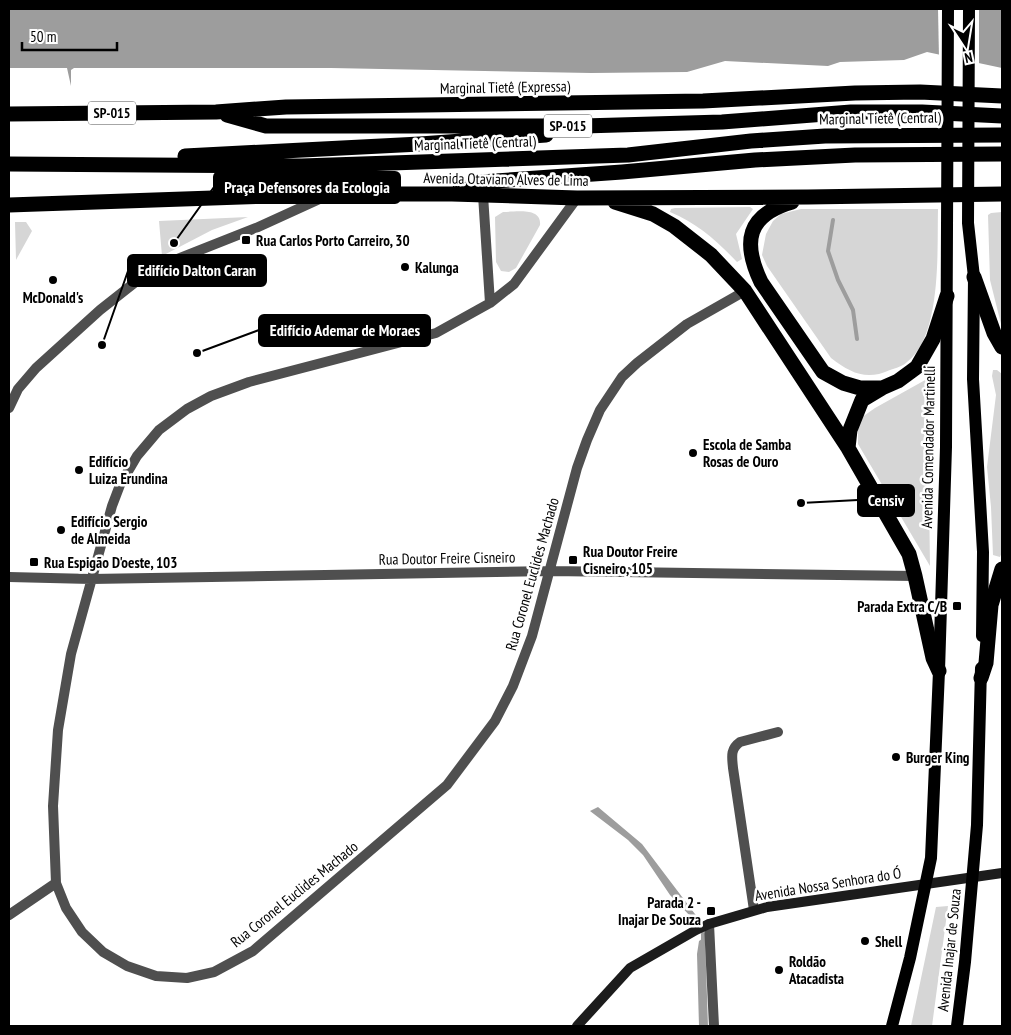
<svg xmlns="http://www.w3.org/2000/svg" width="1011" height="1035" font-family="'PT Sans Narrow',sans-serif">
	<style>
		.green { fill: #d6d6d6 }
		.water { fill: #9d9d9d }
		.pier { fill: #fff }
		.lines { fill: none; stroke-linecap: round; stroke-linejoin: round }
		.stream { stroke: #9d9d9d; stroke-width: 4 }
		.street { stroke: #4f4f4f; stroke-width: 10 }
		.secondary { stroke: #1c1c1c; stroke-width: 10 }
		.primary { stroke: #000; stroke-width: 12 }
		.highway { stroke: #000; stroke-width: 15 }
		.poi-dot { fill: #000; stroke: #fff; stroke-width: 2 }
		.labels { text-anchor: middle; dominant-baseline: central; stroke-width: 5; stroke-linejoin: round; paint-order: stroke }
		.shield { fill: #fff; stroke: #4c4c4c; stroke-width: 1 }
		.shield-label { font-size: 14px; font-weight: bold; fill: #000 }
		.street-label { font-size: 15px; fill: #000; stroke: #fff }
		.poi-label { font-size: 15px; font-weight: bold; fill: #000; stroke: #fff; text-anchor: start }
		.leader { fill: none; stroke: #000; stroke-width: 2 }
		.callout-dot { fill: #000; stroke: #fff; stroke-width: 2 }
		.callout { fill: #000; stroke: #000; stroke-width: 2 }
		.callout-label { font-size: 16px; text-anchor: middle; font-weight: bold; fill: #fff }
	</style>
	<rect width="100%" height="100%" fill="#fff"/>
	<path class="green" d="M750 207 753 209 736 234 742 259 737 262C717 241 697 223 670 212L671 209 675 208Z
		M801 209H938C937 249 942 336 907 362 903 366 896 368 890 370 866 381 851 373 831 358L767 266 762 255 766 234 773 221 781 214Z
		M503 212C515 212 542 207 540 225L516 268 509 272 501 271 496 262 495 217Z
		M1002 212V328L990 280 988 215 991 213Z
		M248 217 212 230 162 256 159 221Z
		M15 222H26L32 231 16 260Z
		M993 370H997L1002 374V552L1000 557 993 555 991 507 987 467 996 395 992 376Z
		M927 379 929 380 928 413 930 566 858 444V420L875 408Z
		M948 906 932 1026H911L936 907Z"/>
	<path class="water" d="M9 9H1002V68L927 52 904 60 840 62 828 66 725 61 687 72 591 73 331 68H74L71 70V86L67 68H9Z
		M598 807 642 844 698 918 693 919 670 895 643 855 628 840 590 811Z
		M705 937 708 1026H699L697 954 699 941Z"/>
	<path class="pier" d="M938 9H979V66L939 58Z"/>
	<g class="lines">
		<path class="stream" d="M833 220 828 251 838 280 853 310 857 339
			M703 944V934"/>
		<path class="street" d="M483 195 490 303
			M577 198 514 284 490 303 436 333 249 382 211 396 187 409 159 430 137 456 120 485 112 506 71 654 58 730 53 806 56 883 66 908 82 932 103 952 127 966 156 976 187 978 214 972 253 951 447 785 495 721 513 686 532 636 577 468 587 440 600 410 622 377 637 363 687 324 745 291
			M9 408 18 389 36 368 100 310 152 269 256 228 324 197
			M9 577 91 579 551 571 915 576
			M754 910 733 768C732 757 730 749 740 742L778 732
			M9 915 56 883
			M709 924 714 1026"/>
		<path class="secondary" d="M577 1026 630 968 696 930 709 924 767 907 1002 873"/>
		<path class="primary" d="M969 9 968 223 974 277 973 379 983 552 982 636
			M892 1026 910 958 931 858 939 671 946 447 948 9
			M957 1026 965 962 977 825 981 668"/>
		<path class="highway" d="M9 114 216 112 286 107 703 101 855 93 920 92 1002 96
			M227 115 266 126H583L722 122 851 112H922L1002 116
			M185 156 420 144 546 135
			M9 164 302 166 628 155 751 141 825 136 1002 135
			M458 192 481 182 622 172 755 160 855 155 1002 154
			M615 202 653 214 674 226 711 255 745 291 848 448 909 554 915 576 933 658 939 671
			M792 202C747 215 742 242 761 282L823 372 843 383 860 388H882L898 381 917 367 933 339 947 296
			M9 205 329 194H452L577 198 808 197 1002 194
			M974 277 994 333 1002 347
			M848 448 850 430 862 400 882 388
			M981 678 986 663 991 605 1002 569"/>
	</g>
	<g class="poi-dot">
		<rect x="241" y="235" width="10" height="10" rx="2.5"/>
		<circle cx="405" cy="267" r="5"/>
		<circle cx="53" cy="280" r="5"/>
		<circle cx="693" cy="453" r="5"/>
		<circle cx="79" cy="470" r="5"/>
		<circle cx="61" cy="530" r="5"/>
		<rect x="568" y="555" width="10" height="10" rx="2.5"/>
		<rect x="29" y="557" width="10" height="10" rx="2.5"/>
		<rect x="952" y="601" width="10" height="10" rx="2.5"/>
		<circle cx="896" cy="757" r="5"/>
		<rect x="706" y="906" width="10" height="10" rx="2.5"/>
		<circle cx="865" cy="941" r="5"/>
		<circle cx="779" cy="970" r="5"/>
	</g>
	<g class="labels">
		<g class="shield">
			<rect x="88" y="101.5" width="48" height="23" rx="4"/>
			<rect x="544" y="114.5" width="48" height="23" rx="4"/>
		</g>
		<g class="shield-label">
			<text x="112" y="113">SP-015</text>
			<text x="568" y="126">SP-015</text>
		</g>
		<g class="street-label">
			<text transform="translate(505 87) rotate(-1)">Marginal Tietê (Expressa)</text>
			<text transform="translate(880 118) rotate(-1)">Marginal Tietê (Central)</text>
			<text transform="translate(475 143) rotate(-2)">Marginal Tietê (Central)</text>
			<text transform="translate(506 179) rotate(1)">Avenida Otaviano Alves de Lima</text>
			<text transform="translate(928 447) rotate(-89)">Avenida Comendador Martinelli</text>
			<text transform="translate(447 558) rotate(-1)">Rua Doutor Freire Cisneiro</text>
			<text transform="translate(532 574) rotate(-74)">Rua Coronel Euclides Machado</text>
			<text transform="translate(828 884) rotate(-9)">Avenida Nossa Senhora do Ó</text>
			<text transform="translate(294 894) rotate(-39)">Rua Coronel Euclides Machado</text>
			<text transform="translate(949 950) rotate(-84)">Avenida Inajar de Souza</text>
		</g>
		<g class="poi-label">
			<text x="256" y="240">Rua Carlos Porto Carreiro, 30</text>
			<text x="415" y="267">Kalunga</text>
			<text x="53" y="297" text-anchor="middle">McDonald's</text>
			<text x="703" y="444">Escola de Samba<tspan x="703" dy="17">Rosas de Ouro</tspan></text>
			<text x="89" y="461">Edifício<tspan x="89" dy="17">Luiza Erundina</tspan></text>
			<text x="71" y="521">Edifício Sergio<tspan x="71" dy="17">de Almeida</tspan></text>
			<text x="583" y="551">Rua Doutor Freire<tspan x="583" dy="17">Cisneiro, 105</tspan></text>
			<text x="44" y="562">Rua Espigão D'oeste, 103</text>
			<text x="947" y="606" text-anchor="end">Parada Extra C/B</text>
			<text x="906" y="757">Burger King</text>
			<text x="701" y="902" text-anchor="end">Parada 2 -<tspan x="701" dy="17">Inajar De Souza</tspan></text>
			<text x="875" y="941">Shell</text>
			<text x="789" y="961">Roldão<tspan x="789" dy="17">Atacadista</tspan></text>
		</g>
	</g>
	<path class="leader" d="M174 243L214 187M102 345L128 271M197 353L259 330M801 503L858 500"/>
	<g class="callout-dot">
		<circle cx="174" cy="243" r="5"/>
		<circle cx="102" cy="345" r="5"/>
		<circle cx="197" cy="353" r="5"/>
		<circle cx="801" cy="503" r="5"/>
	</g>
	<g class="callout">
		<rect x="214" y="172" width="186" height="31" rx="5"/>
		<rect x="128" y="255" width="138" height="31" rx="5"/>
		<rect x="259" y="315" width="171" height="31" rx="5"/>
		<rect x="858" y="485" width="56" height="31" rx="5"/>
	</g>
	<g class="callout-label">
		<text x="307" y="193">Praça Defensores da Ecologia</text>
		<text x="197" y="276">Edifício Dalton Caran</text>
		<text x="345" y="336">Edifício Ademar de Moraes</text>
		<text x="886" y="506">Censiv</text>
	</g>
	<rect width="1011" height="1035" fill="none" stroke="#000000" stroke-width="20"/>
	<g transform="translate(966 45) rotate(168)" stroke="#ffffff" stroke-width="4" paint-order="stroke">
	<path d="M0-4L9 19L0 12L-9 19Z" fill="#000000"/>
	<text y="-8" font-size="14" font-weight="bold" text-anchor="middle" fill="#000000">N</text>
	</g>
	<path d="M22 42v8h95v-8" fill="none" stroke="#000000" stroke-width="2.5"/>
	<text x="30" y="42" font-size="15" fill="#000000" stroke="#ffffff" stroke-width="4" paint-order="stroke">50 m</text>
</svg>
